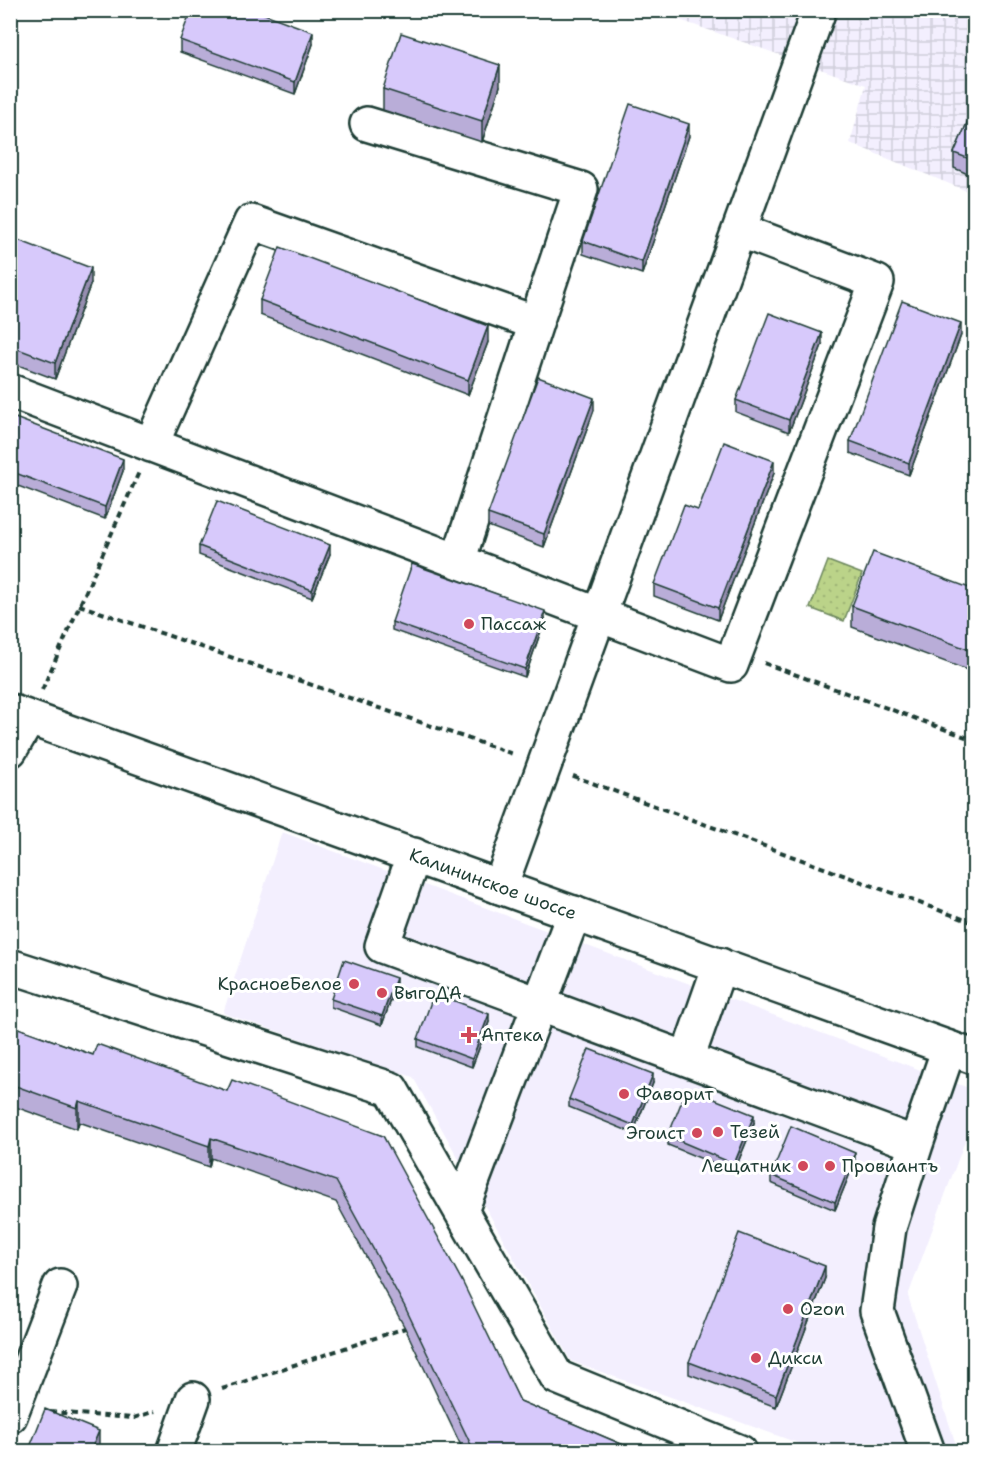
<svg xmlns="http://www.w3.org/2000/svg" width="985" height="1462" font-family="'Shantell Sans',sans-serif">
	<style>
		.built { fill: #f3effe }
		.industrial { fill: url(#industrial-grid) }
		.green { fill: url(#green-dots); stroke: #6d885e; stroke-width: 1.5 }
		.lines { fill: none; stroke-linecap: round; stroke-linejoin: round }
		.minor-casing { stroke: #1f3d34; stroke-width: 38 }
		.major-casing { stroke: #1f3d34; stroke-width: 38 }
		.path { stroke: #1f3d34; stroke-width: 4; stroke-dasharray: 6 4.5; stroke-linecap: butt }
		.minor { stroke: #fff; stroke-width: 33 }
		.major { stroke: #fff; stroke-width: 33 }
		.wall { fill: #b9add8; stroke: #1f3d34; stroke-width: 1.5 }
		.shaded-wall { fill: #968db0; stroke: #1f3d34; stroke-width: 1.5 }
		.building { fill: #d7c9fb; stroke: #1f3d34; stroke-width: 1.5 }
		.poi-dot { fill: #d1495b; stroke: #fff; stroke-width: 2 }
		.labels { text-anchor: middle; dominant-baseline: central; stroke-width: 6; stroke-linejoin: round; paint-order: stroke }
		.poi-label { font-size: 18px; fill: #1f3d34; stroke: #fff; text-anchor: start }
		.street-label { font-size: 18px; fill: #1f3d34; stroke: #fff }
	</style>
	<defs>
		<pattern id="industrial-grid" width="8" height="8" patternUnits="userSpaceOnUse" patternTransform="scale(1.5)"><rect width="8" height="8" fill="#f3effe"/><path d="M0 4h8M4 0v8" fill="none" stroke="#d0ceda"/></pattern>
		<pattern id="green-dots" width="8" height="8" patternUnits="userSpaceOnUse" patternTransform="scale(1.5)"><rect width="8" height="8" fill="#bbd389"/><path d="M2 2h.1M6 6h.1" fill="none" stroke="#a0b677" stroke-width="1.8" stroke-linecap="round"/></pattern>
	</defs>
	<rect width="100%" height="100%" fill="#fff"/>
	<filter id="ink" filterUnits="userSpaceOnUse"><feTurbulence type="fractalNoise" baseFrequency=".0167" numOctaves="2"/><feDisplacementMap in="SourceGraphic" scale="12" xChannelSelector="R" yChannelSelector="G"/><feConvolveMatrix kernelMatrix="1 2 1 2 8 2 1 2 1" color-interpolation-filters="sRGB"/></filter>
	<g filter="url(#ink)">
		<path class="built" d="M282 832 974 1090V1116L908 1296 958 1451H820L571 1361 413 1077 223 1013Z"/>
		<path class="industrial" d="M654 11H974V194L850 143 866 85Z"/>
		<path class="green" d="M828 561 862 574 844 621 810 608Z"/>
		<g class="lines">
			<defs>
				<path id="minor" d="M367 124 581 189 536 323
					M10 391 731 665 877 282 739 230
					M151 445 251 222 536 323 458 561
					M10 750 29 718
					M414 855 382 946 916 1144 949 1048
					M500 887 819 10
					M574 913 461 1211 557 1377 740 1452
					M10 966 391 1089 461 1211
					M687 1059 720 965
					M916 1144 889 1228 877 1311 928 1452
					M10 1416 60 1286
					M174 1452 193 1399"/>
				<path id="major" d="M10 711 974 1057"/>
			</defs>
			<use href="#minor" class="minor-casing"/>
			<use href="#major" class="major-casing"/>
			<path class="path" d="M79 605 516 755
				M764 663 974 740
				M42 690 139 472
				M573 776 974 923
				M222 1389 405 1328
				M50 1412 134 1418 155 1411"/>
			<use href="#minor" class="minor"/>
			<use href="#major" class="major"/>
		</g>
		<path class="wall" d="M180 40 313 44 295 94 180 52Z
			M500 86 482 142 383 110V89Z
			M975 105V177L954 168V153Z
			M689 136 642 274 583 254V241Z
			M10 237 91 283 55 379 10 362Z
			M260 300 488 342 468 395 260 315Z
			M961 335 909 475 850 453V441Z
			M822 345 789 432 736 412V400Z
			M594 410 544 547 488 526V514Z
			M10 416 123 471 105 519 10 483Z
			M774 473 718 620 654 596V584L698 510Z
			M199 546 330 554 312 598 199 555Z
			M975 590V673L852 627V606Z
			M545 619 525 677 392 630V622Z
			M396 986 382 1025 331 1007V999Z
			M489 1022 472 1067 418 1047V1039Z
			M10 1025 93 1055 227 1091 383 1136 520 1401 640 1452H464L405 1328 336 1202 211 1158 209 1167 79 1122 77 1129 10 1105Z
			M653 1083 633 1133 569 1107V1099Z
			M754 1123 734 1172 668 1145V1136Z
			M855 1161 835 1210 771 1183V1175Z
			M825 1278 776 1407 689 1374V1362Z"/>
		<path class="shaded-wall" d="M313 32V44L295 94V82Z
			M500 65V86L482 142V121Z
			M689 124V136L642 274V262Z
			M91 268V283L55 379V363Z
			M961 323V335L909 475V463Z
			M488 326V342L468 395V380Z
			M822 333V345L789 432V420Z
			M594 398V410L544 547V534Z
			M123 459V471L105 519V507Z
			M774 461V473L718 620V608Z
			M330 545V554L312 598V590Z
			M545 611V619L525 677V669Z
			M396 978V986L382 1025V1016Z
			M489 1014V1022L472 1067V1059Z
			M653 1074V1083L633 1133V1125Z
			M79 1101V1122L77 1129V1108Z
			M754 1115V1123L734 1172V1164Z
			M211 1138V1158L209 1167V1146Z
			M855 1153V1161L835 1210V1202Z
			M825 1266V1278L776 1407V1395Z
			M17 1275V1296L10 1313V1292Z
			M99 1431V1452H90Z"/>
		<path class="building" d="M191 10H254L313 32 295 82 180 40Z
			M401 33 500 65 482 121 383 89Z
			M630 104 689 124 642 262 583 241Z
			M975 105V161L954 153Z
			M10 237 91 268 55 363 10 346Z
			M280 247 488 326 468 380 260 300Z
			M902 301 961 323 909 463 850 441Z
			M769 313 822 333 789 420 736 400Z
			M538 377 594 398 544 534 488 514Z
			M10 416 123 459 105 507 10 471Z
			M724 442 774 461 718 608 654 584 684 505 698 510Z
			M217 501 330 545 312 590 199 546Z
			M873 552 975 590V652L852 606Z
			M412 564 545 611 525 669 392 622Z
			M344 960 396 978 382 1016 331 999Z
			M434 993 489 1014 472 1059 418 1039Z
			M10 1025 93 1055 97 1044 227 1091 232 1080 383 1136 462 1281 520 1401 640 1452H478L473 1449 405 1307 336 1181 211 1138 209 1146 79 1101 77 1108 10 1084Z
			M589 1049 653 1074 633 1125 569 1099Z
			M687 1088 754 1115 734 1164 668 1136Z
			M791 1126 855 1153 835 1202 771 1175Z
			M739 1233 825 1266 776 1395 689 1362Z
			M10 1273 17 1275 10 1292Z
			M45 1409 99 1431 90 1452H28Z"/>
	</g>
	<g class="poi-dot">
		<circle cx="469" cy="624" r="6"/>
		<circle cx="354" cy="984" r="6"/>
		<circle cx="382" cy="993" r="6"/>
		<path d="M466 1026h6v6h6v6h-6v6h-6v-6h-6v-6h6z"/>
		<circle cx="624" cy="1094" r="6"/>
		<circle cx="718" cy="1132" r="6"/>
		<circle cx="697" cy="1133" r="6"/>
		<circle cx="803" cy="1166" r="6"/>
		<circle cx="830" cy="1166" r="6"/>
		<circle cx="788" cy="1309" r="6"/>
		<circle cx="756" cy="1358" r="6"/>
	</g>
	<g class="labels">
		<g class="poi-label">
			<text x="481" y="624">Пассаж</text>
			<text x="342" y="984" text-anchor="end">КрасноеБелое</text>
			<text x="394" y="993">ВыгоДА</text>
			<text x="481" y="1035">Аптека</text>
			<text x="636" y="1094">Фаворит</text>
			<text x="730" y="1132">Тезей</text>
			<text x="685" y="1133" text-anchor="end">Эгоист</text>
			<text x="791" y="1166" text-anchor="end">Лещатник</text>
			<text x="842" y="1166">Провиантъ</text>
			<text x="800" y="1309">Ozon</text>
			<text x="768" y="1358">Дикси</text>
		</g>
		<g class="street-label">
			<text transform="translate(493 884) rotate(20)">Калининское шоссе</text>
		</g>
	</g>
	<rect width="985" height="1462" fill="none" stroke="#fff" stroke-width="36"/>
	<rect x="18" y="18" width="949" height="1426" fill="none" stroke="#1f3d34" stroke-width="2" filter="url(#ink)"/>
</svg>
